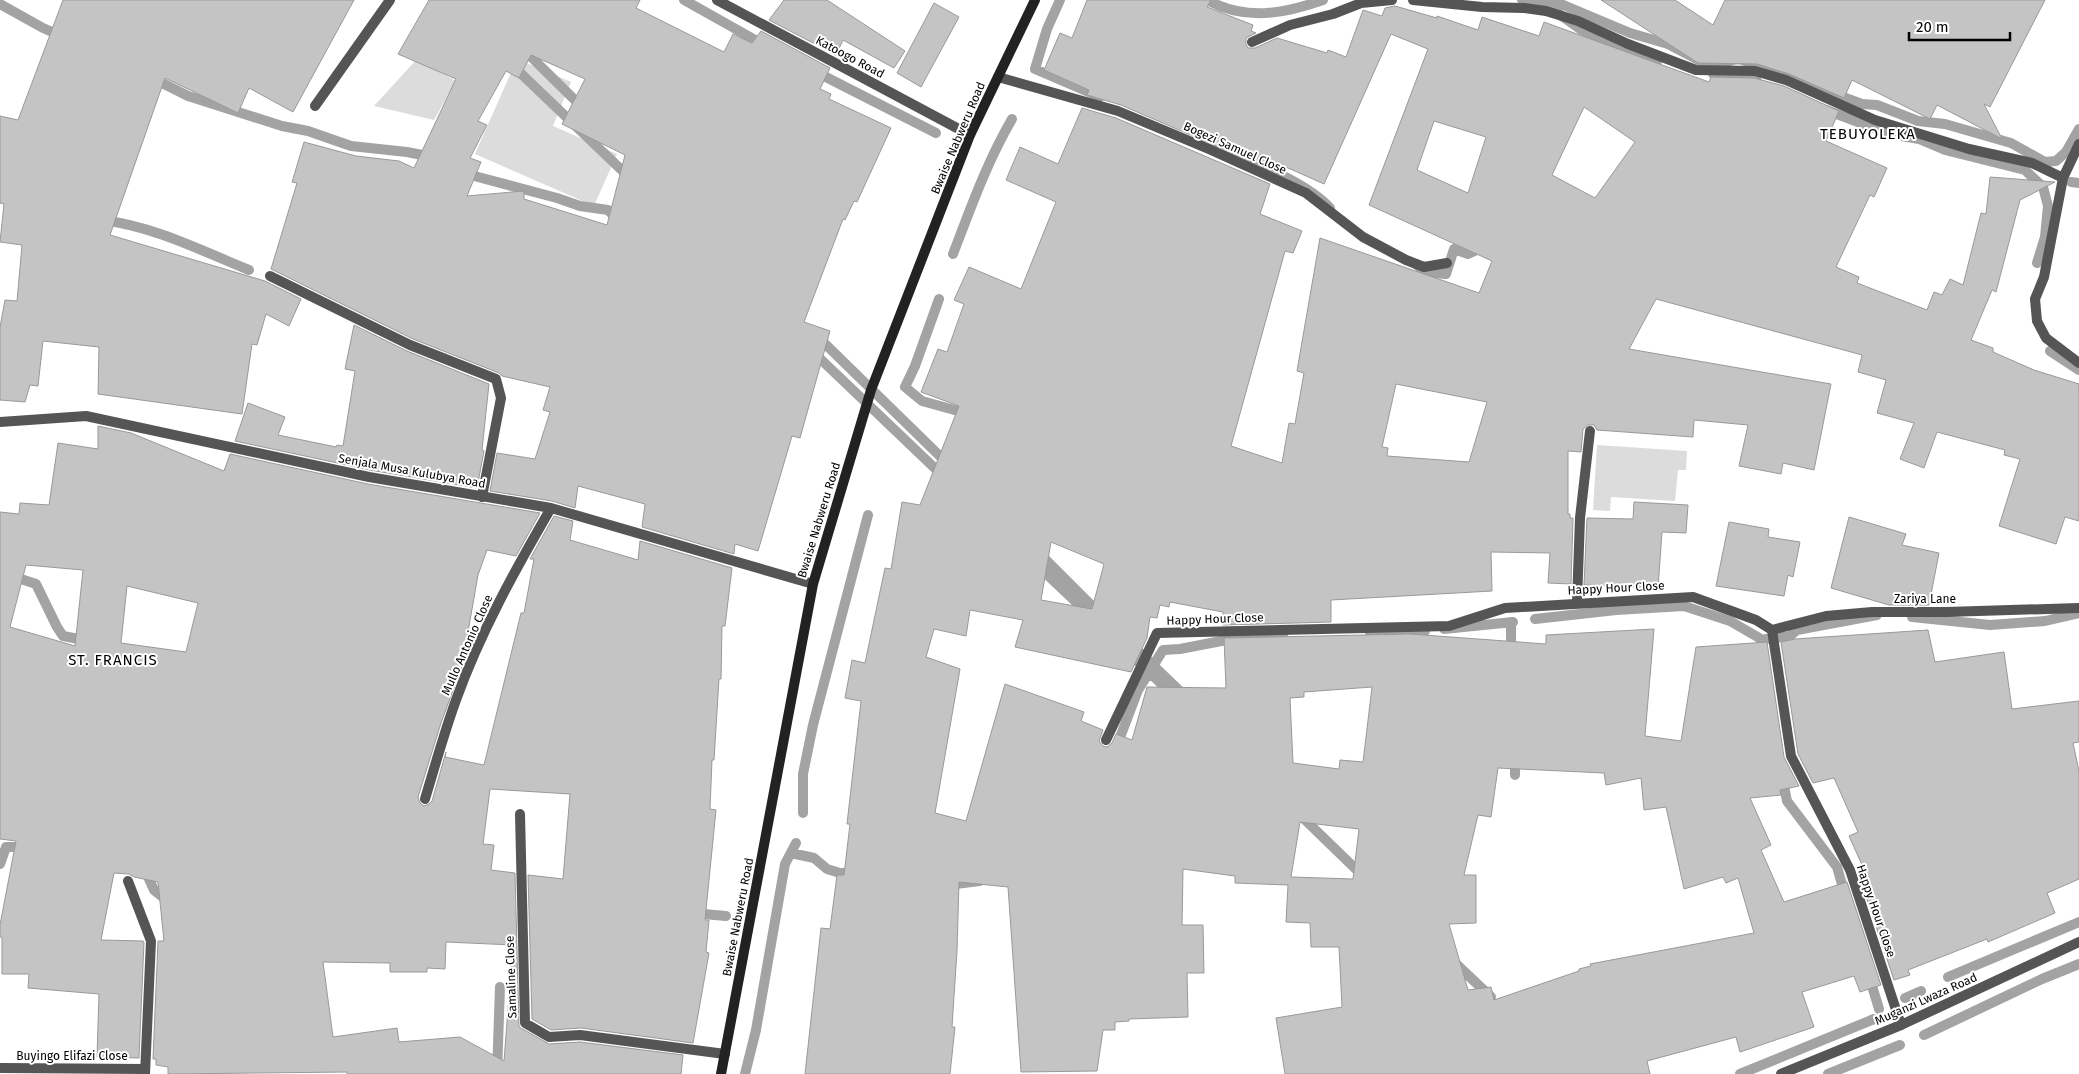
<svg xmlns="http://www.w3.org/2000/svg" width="2079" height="1074" font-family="'Fira Sans',sans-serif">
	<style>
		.green { fill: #dcdcdc }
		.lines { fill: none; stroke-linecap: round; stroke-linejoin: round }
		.stream { stroke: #a3a3a3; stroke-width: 10 }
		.building { fill: #c4c4c4; stroke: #999; fill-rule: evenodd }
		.minor { stroke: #555; stroke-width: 10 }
		.tertiary { stroke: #555; stroke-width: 10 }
		.secondary { stroke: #222; stroke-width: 10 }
		.labels { text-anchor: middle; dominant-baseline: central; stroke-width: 4; stroke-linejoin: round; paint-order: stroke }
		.street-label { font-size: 12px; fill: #000; stroke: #fff }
		.quarter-label { font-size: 15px; letter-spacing: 1px; fill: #000; stroke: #fff }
	</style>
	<rect width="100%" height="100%" fill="#fff"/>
	<path class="green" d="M417 59 456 81 434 120 374 106Z
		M517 59 571 82 553 126 617 154 594 206 475 154Z
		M1597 445 1687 451 1686 470H1678L1675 501 1611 497 1610 511 1593 510Z"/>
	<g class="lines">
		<path class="stream" d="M684 0 766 46
			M1060 0 1047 29 1035 69 1100 97
			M1207 0C1246 21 1283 14 1323 0
			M1522 0 1556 2 1630 33 1668 44 1712 67C1724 66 1727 59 1740 59L1862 104 1877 105 1918 121 1945 124 2011 143 2045 162 2056 161 2066 152 2079 129
			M1542 2 1580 29 1605 42 1658 60
			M0 4 43 28 64 37
			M522 48 583 108
			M511 64 631 179
			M814 71 936 133
			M1713 74 1757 81
			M152 78 188 96 282 126 308 131 351 146 407 152 422 155 430 161
			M1826 110 1890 134 1919 139 1945 150 2025 170 2043 187 2048 206 2045 237 2037 263
			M1205 141C1241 158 1304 179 1330 208
			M463 173 557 198 580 206 608 210 615 217V223
			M2071 182 2079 183
			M102 220C153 226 202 251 249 270
			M953 254C971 207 987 162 1012 119
			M1417 265C1425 273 1436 273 1446 274L1454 249 1468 254 1483 247
			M939 299 915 366 905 387 922 401 958 411 968 416
			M817 336 948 464
			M812 351 944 477
			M2050 351 2079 370
			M1039 553 1101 615
			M1036 564 1091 616
			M0 572 36 584 57 627 63 636 89 641
			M1912 617 1990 625 2045 621 2079 613
			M1535 619 1616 610 1684 606 1730 621 1761 639 1763 655
			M1511 622V654
			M1444 629 1513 622
			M1370 633 1425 631
			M1766 639 1790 636 1797 630 1877 615
			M1131 644 1184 695
			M1127 651 1174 696
			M1116 748 1138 690 1163 650 1180 649 1247 636 1283 635
			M1515 756V775
			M1782 776 1787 801 1837 867 1845 895
			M803 813V774L813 725 868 515
			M1299 814 1364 877
			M791 853 814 858 827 869 840 873H858
			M0 864 6 847H29
			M144 868 154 890 169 902
			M947 885 980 881
			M692 913 726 916
			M1453 961 1491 997
			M1869 976 1879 1009
			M1948 977 2079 922
			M1905 998 1921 991
			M1924 1035 2042 979 2079 964
			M497 1074 500 987
			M745 1074 756 1030 785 864 796 843
			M1740 1074 1874 1019
			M1828 1074 1900 1045"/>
	</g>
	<path class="building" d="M63 0H354L293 112 249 88 238 113 165 78 110 235 265 281 301 299 289 326 266 314 257 345 252 344 242 414 98 394 99 347 43 341 38 386 30 385 25 402 0 400V327L5 300 17 301 22 245 0 242 4 204 0 203V116L18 120Z
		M429 0H640L636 8 724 52 733 34 752 43 761 31 830 68 820 89 831 94 829 99 891 128 857 202 854 201 845 220 843 219 804 322 830 331 800 438 792 436 758 551 735 544 734 554 642 527 645 504 578 486 575 508 552 501 490 491 497 453 535 459 550 412 543 410 550 387 502 376 499 373 413 339 271 269 297 183 292 182 304 142 356 156 399 161 414 168 456 79 398 54ZM531 55 585 79 562 124 625 155 607 225 524 199V191L467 196 481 162 470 158 487 125 478 121 506 71 519 78Z
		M784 0H827L905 51 894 68 843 40 836 55 769 20Z
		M1087 0H1211L1207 7 1253 25 1251 31 1256 33 1246 38V44L1248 48H1255L1277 38 1327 53 1328 50 1346 57 1363 10 1382 16 1385 8 1395 6 1437 18V16L1478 30 1482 17 1539 36 1544 22 1709 82 1711 77 1754 78 1784 86 1839 111 1826 141 1887 168 1874 197 1870 195 1836 267 1859 277 1857 283 1927 310 1934 292 1942 295 1950 279 1963 285 1981 213 1986 214 1990 177 2055 182 2020 200 1996 292 1992 290 1971 340 1993 348V352L2034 370 2079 384V521L2065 517 2056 544 1999 526 2020 459 2004 455 2005 450 1937 432 1924 468 1900 459 1914 423 1877 413 1886 380 1858 372 1862 355 1656 299 1629 349 1831 384 1814 470 1783 463 1781 474 1739 466 1748 425 1694 420 1693 437 1597 430 1594 425H1588L1583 429 1581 452 1568 451V514H1570V518H1573L1571 584 1548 583 1550 553 1491 552 1492 591 1331 600V622L1223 625V612L1170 602 1169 607 1160 605 1157 618 1150 617 1147 638 1131 672 1015 647 1023 620 970 610 966 636 934 629 926 657 960 669 935 813 966 821 1005 684 1084 712 1081 721 1103 730 1099 741 1103 746 1107 747 1112 743 1116 734 1132 740 1147 687 1226 688 1224 638 1410 634 1546 644V635L1654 629 1645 736 1681 741 1696 647 1767 642 1784 757 1799 786 1780 790 1781 795 1750 798 1771 845 1761 850 1784 902 1847 882 1881 985 1860 992 1854 976 1802 992 1814 1027 1740 1052 1736 1037 1647 1061 1650 1074H1285L1276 1018 1342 1007 1339 947H1311L1310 923 1286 922 1288 885 1235 883V876L1183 869 1182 925H1203L1204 973H1187L1188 1017 1129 1019V1021L1115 1022V1030H1103L1097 1071 1021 1072 1008 887 959 882 957 951 952 1027H955L950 1074H805L821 928 830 929 837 875H844L850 824H847L861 701 845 698 852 660 865 663 885 568 891 569 902 502 920 505 959 406 921 392 938 349 947 352 964 304 954 300 969 267 1021 289 1056 202 1006 180 1020 147 1058 164 1082 108 1116 118 1270 184 1260 214 1302 231 1293 253 1285 251 1231 446 1282 463 1289 423 1295 424 1304 373 1297 371 1320 238 1479 293 1492 261 1369 205 1428 49 1391 34 1324 184 1277 163 1274 171 1121 105 1087 95 1089 90 1044 70 1060 33 1072 38ZM1584 107 1635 142 1595 198 1552 175ZM1434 121 1486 137 1468 193 1417 170ZM1396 384 1487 402 1469 462 1387 456 1388 448 1382 447ZM1051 542 1104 564 1092 609 1041 600ZM1372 687 1363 762 1340 760 1339 769 1293 763 1290 698 1304 697V692ZM1498 768 1604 773 1606 785 1641 778 1644 810 1666 807 1684 889 1723 877 1726 883 1738 878 1754 933 1590 964 1591 966 1579 969V971L1494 1000 1491 987 1468 990 1449 924 1476 923V875H1464L1478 815 1491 817ZM1300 822 1359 829 1353 879 1291 877Z
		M1601 0H1675L1713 25 1725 0H2045L1990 107 1984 104 2002 139 1937 105 1930 119 1852 80 1844 98 1789 74 1757 64 1698 63Z
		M934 3 959 17 921 87 897 73Z
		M354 325 407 351 489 384 482 450 484 451 477 488 370 470 235 441 248 403 285 417 278 435 336 447 337 445 343 446 355 371 345 369Z
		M98 426 131 433 224 471 230 454 368 484 540 513 516 556 487 550 478 575 462 666 441 723 418 797 420 803 424 806 429 804 432 801 446 752 445 757 484 765 521 613H524L534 559H530L554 516 573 521 570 540 638 560 640 541 732 568 725 626H722L721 679H719L714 760H712L710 809 716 810 705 920H709L706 952 709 953 693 1043 581 1028 551 1030 532 1019 528 875 563 879 570 794 490 789 483 844 494 845 491 870 515 873 519 1027 549 1044 580 1042 683 1055 681 1074H347V1072L168 1074V1067L156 1065V1059H153L158 941H164L158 882 134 877 129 874 114 873 101 940 143 941 144 942 139 1058 97 1057 99 994 28 988 29 974H2V937H0V925L16 841 0 839V512L19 514 20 503 49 505 58 443 98 449ZM26 565 83 570 75 646 10 627ZM127 586 198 603 186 652 121 643ZM446 942 513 945 504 1061 460 1037 399 1042 397 1028 333 1037 323 962 390 963V972H427V968L445 969Z
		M1634 502 1688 505 1686 533 1662 532 1658 588 1584 585 1587 518 1633 519Z
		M1849 517 1906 534 1902 545 1939 553 1929 605H1889L1831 588Z
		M1729 522 1769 529 1768 537 1800 542 1793 577 1788 575 1784 596 1716 586Z
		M1928 630 1935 662 2004 652 2012 709 2079 701V742L2073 743 2079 771V879L2047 893 2055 913 1988 942 1987 939 1908 970 1910 975 1894 980 1860 878 1867 876 1849 836 1858 832 1834 778 1813 783 1798 754 1781 642 1795 639Z"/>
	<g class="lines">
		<path class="minor" d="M717 0 970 135
			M1413 0 1482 7 1524 8 1546 11 1578 21 1628 44 1696 70 1755 71 1786 80 1875 120 1969 149 2032 163 2063 178 2044 277 2035 299 2037 321 2046 338 2079 363
			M1252 42 1290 25 1333 14 1361 3 1392 0
			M998 77 1118 111 1211 150 1306 193 1363 237 1406 260 1424 267 1447 263
			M315 106 390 0
			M2063 178 2079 144
			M270 276 410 345 496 379 501 398 482 497
			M0 422 86 416 369 477 551 508 813 584
			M1577 602 1580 518 1590 431
			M1772 630 1826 616 1872 612H1946L2079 608
			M1106 740 1157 633 1449 626 1505 608 1693 597 1756 620 1772 630 1791 756 1850 870 1901 1025
			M425 799C435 766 444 733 456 700 480 633 515 570 551 508
			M520 814 525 1023 549 1037 580 1035 725 1054
			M128 881 151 941 145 1074
			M0 1068 145 1069"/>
		<path class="tertiary" d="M1781 1074 1901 1025 2079 942"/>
		<path class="secondary" d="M721 1074 813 584 871 390 970 135 1035 0"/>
	</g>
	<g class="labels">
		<g class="street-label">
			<text transform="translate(850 57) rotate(28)">Katoogo Road</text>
			<text transform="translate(958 138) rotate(-67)">Bwaise Nabweru Road</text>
			<text transform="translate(1235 148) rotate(24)">Bogezi Samuel Close</text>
			<text transform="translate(412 471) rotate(10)">Senjala Musa Kulubya Road</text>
			<text transform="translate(819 520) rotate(-73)">Bwaise Nabweru Road</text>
			<text transform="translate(1616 588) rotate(-3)">Happy Hour Close</text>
			<text x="1925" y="599">Zariya Lane</text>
			<text transform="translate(1215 619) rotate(-2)">Happy Hour Close</text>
			<text transform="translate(467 645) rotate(-66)">Mullo Antonio Close</text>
			<text transform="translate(1876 911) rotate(71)">Happy Hour Close</text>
			<text transform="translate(738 917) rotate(-79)">Bwaise Nabweru Road</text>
			<text transform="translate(511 977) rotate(-92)">Samaline Close</text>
			<text transform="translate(1926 999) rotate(-24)">Muganzi Lwaza Road</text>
			<text x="72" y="1056">Buyingo Elifazi Close</text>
		</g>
		<g class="quarter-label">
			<text x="1868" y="134">TEBUYOLEKA</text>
			<text x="113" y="660">ST. FRANCIS</text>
		</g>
	</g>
	<path d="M1909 32v8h101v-8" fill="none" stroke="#000000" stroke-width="2.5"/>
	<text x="1916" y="32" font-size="15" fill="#000000" stroke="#ffffff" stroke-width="4" paint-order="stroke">20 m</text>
</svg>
